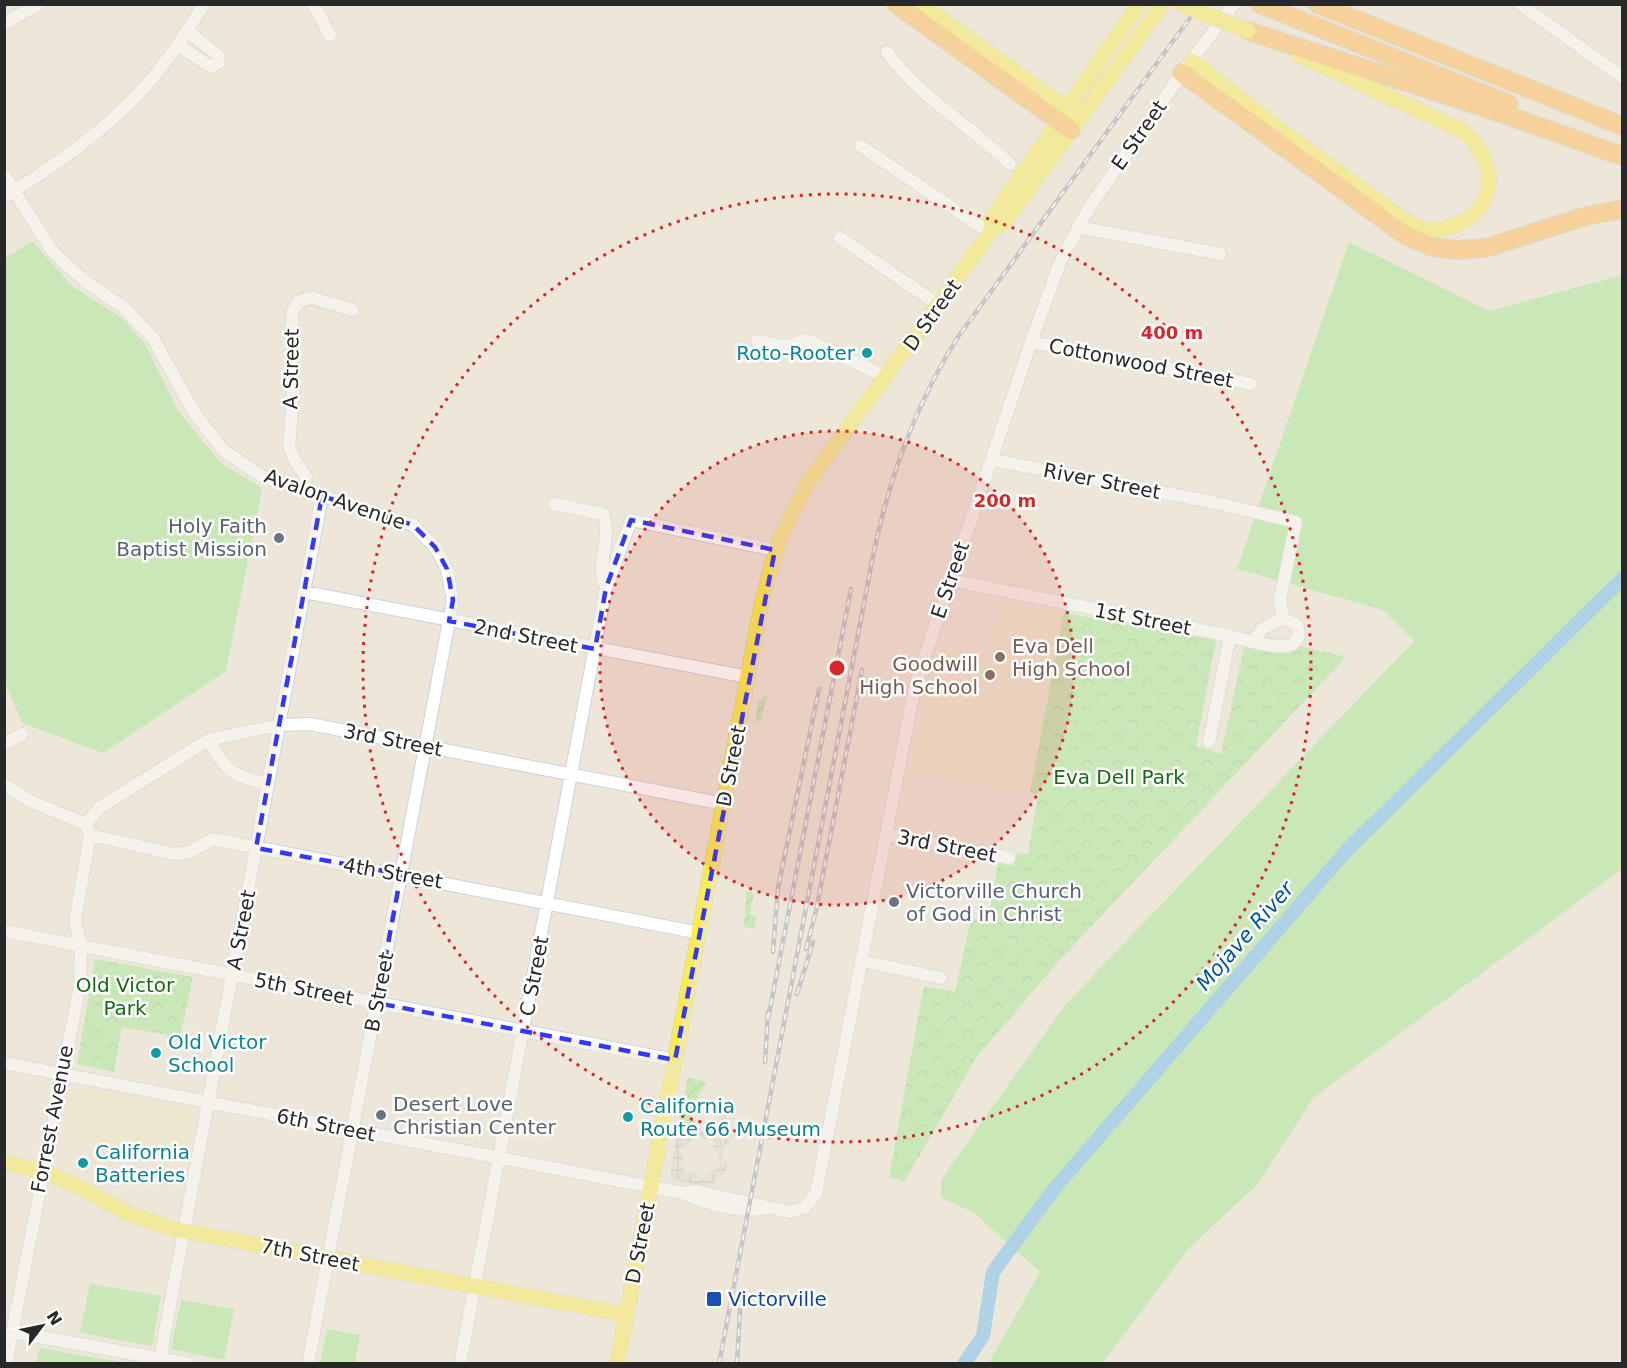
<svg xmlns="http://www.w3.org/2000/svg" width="1627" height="1368" font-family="'DejaVu Sans',sans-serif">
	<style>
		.education { fill: #efe8c6 }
		.grass { fill: #a1e691 }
		.park { fill: url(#park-crowns) }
		.garden { fill: url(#garden-furrows) }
		.plaza { fill: url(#plaza-grid); fill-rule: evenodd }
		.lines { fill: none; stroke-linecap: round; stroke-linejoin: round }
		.river { stroke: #64b8f5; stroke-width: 14 }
		.minor-casing { stroke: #cecfe3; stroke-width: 14 }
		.major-casing { stroke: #cbcbcb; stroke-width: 16 }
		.highway-casing { stroke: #cbcbcb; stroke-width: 20 }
		.minor { stroke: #fff; stroke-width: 12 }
		.major { stroke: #f9ec51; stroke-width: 15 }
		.highway { stroke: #ffb850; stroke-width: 18 }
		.rail-casing { stroke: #9c9bb4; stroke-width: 4.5 }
		.rail { stroke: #fff; stroke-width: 2; stroke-dasharray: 7; stroke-linecap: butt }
		.major-bridge-casing { stroke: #cbcbcb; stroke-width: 16; stroke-linecap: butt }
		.major-bridge { stroke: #f9ec51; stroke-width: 15 }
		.marked { fill: none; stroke: #3238ff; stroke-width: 4.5; stroke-dasharray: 12 8; stroke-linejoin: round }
		.ring { fill: none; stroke: #d62828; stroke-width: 3; stroke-dasharray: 3 6 }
		.culture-dot { fill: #0f9aa8; stroke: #fff; stroke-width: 2 }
		.worship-dot { fill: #6b7280; stroke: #fff; stroke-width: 2 }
		.education-dot { fill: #8d6e63; stroke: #fff; stroke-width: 2 }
		.transit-dot { fill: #1a4fb4; stroke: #fff; stroke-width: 2 }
		.labels { text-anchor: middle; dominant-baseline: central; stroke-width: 5; stroke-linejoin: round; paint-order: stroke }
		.street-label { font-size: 20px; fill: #282828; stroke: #fff }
		.culture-label { font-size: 20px; fill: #0d838f; stroke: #fff; text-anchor: start }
		.worship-label { font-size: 20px; fill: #5b616d; stroke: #fff; text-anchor: start }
		.education-label { font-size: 20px; fill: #785e54; stroke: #fff; text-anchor: start }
		.park-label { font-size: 20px; fill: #196815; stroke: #fff }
		.transit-label { font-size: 20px; fill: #164399; stroke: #fff; text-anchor: start }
		.water-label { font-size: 21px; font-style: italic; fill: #05529f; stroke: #fff }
		.centre { fill: #d62828; stroke: #fff; stroke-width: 3 }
		.ring-label { font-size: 18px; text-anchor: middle; font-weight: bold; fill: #d62828; stroke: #fff; stroke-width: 5; stroke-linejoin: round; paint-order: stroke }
	</style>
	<defs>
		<pattern id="park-crowns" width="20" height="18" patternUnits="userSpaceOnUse" patternTransform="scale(1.5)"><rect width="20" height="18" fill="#a1e691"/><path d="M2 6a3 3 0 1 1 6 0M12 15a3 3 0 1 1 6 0" fill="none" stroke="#8bc57d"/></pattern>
		<pattern id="garden-furrows" width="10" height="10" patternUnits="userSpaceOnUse" patternTransform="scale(1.5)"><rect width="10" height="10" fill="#a1e691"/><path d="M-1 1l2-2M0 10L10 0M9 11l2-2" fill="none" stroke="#8bc57d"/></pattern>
		<pattern id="plaza-grid" width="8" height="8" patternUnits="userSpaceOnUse" patternTransform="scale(1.5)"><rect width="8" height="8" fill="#dcd9d0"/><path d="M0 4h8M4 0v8" fill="none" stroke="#bdbab3"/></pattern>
	</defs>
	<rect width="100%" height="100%" fill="#ece7d9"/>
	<path class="education" d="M1000 601 1064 613 1030 793 909 771 924 698 939 649 990 658Z
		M71 1086 194 1109 185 1160 61 1136Z"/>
	<path class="grass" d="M32 241 72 286 122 318 145 344 178 411 221 463 262 488 226 671 103 753 22 723 5 682V258Z
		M1349 242 1489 311 1622 275V869L1313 1098 1258 1184 1191 1246 1102 1363H989L1040 1272 973 1212 941 1198V1180L1065 1005 1414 641 1383 610 1237 569Z
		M90 1284 161 1296 152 1346 80 1333Z
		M181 1300 234 1309 224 1360 171 1349Z
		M327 1329 360 1335 355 1363H320Z
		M40 1348 126 1363H36Z"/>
	<path class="park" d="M1064 613 1216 640 1196 746 1221 754 1247 633 1346 657 1058 962 976 1058 904 1182 889 1177 924 986 955 992 971 919 988 921 998 862 1014 866 1017 853 1028 854 1038 794 1030 793Z
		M95 959 193 977 180 1037 122 1027 114 1072 77 1064Z"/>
	<path class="garden" d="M767 695 761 720 755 723 758 701Z
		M746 891 754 893 750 915 756 916 755 926 749 929 744 926Z
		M688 1077 707 1082 691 1109 692 1116 702 1133 677 1129Z"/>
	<path class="plaza" d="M720 1105 728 1108 723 1133 733 1135 731 1145 724 1144 721 1162 727 1164 725 1174 716 1178 711 1187 673 1180 670 1175 677 1129 702 1132 717 1122ZM701 1135 705 1141 711 1137 716 1144 713 1147 720 1158 717 1160 721 1166 700 1180 693 1171 687 1175 678 1163 684 1159 678 1150Z"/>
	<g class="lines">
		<path class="river" d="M964 1364 983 1336 993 1272 1055 1188 1348 849 1622 579"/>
		<defs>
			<path id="minor" d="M313 4 330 35
				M1520 4 1622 77
				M4 24 38 4
				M178 45 208 65 213 66 219 62 218 55 187 31
				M887 52C919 97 970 125 1010 164
				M861 146 990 233
				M4 175 53 252 86 282 123 307 153 338 195 414 223 450 261 476 413 525 435 547 447 569 453 600 308 1364
				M4 197C54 167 102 133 142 90 166 64 185 34 204 4
				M1078 227 1220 254
				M840 238 939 305
				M757 341 788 347 803 340 810 341 886 377
				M1031 342 1251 384
				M992 460 1212 502 1296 522 1280 600 1283 618
				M303 489 306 476 295 461 289 446 293 396 292 312 299 301 312 298 353 310
				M554 504 603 514C613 538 594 565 606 588
				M950 580 1230 636 1209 742
				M304 592 748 677
				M1230 636C1248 640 1308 663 1297 625L1283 618 1262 629 1254 642
				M208 740C228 772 230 775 268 784
				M4 744 22 734
				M4 784 30 801 86 824 90 835 75 921 81 946 80 985 6 1364
				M86 824 99 808 208 740 279 725 310 724 724 804
				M886 834 1009 858
				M90 835 174 854 190 852 213 839 700 933
				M4 931 675 1060
				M862 961 941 978
				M4 1063 683 1193C706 1204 741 1214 766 1208
				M683 1193 695 1191 790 1212 804 1208 816 1194 915 686 1031 342 1061 260 1089 208 1182 73 1234 4
				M13 1332 189 1364
				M159 1364 322 496
				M460 1364 606 588 631 520 775 550"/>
			<path id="major" d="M921 4 1075 115
				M1192 61 1280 130 1403 219C1410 222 1417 228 1424 229 1435 231 1446 229 1456 225 1501 206 1496 159 1463 131L1299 55
				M992 229 1003 224 1163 4
				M4 1162 42 1171 81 1188 128 1214 174 1229 627 1315
				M617 1364 762 602 779 540 807 484 990 233 993 216 1139 4"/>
			<path id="highway" d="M896 4 1071 130
				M1260 4 1509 104
				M1317 4 1622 126
				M1248 31 1486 108 1622 156
				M1182 73 1405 235 1432 247 1456 250 1485 248 1587 216 1622 209"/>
		</defs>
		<use href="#minor" class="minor-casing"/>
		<use href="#major" class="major-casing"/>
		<use href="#highway" class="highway-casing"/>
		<use href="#minor" class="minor"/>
		<use href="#major" class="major"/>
		<use href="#highway" class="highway"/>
		<defs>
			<path id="rail" d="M806 949 816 911 862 670
				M773 952 778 888 819 689
				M797 994 813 942
				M768 1019 851 589
				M765 1062 768 1012
				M719 1364 873 556C889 478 915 405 958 337L1200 4
				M737 1364 740 1310"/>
		</defs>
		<use href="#rail" class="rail-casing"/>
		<use href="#rail" class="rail"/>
		<defs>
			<path id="major-bridge" d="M1181 4 1248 31"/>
		</defs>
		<use href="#major-bridge" class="major-bridge-casing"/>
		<use href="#major-bridge" class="major-bridge"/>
	</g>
	<path d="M0 0H1627V1368H0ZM322 496 413 525 435 547 447 569 453 600 449 621 595 649 606 588 631 520 775 550 675 1060 377 1003 401 874 256 848Z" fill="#ece7d9" fill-opacity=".55" fill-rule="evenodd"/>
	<path class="marked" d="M322 496 413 525 435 547 447 569 453 600 449 621 595 649 606 588 631 520 775 550 675 1060 377 1003 401 874 256 848Z"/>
	<circle cx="837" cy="668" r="237" fill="#d62828" fill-opacity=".12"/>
	<g class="ring">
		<circle cx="837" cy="668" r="237"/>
		<circle cx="837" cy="668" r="474"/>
	</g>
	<g class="culture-dot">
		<circle cx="867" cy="353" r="6"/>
		<circle cx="156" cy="1053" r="6"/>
		<circle cx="628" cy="1117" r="6"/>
		<circle cx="83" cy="1163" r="6"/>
	</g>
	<g class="worship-dot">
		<circle cx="279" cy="538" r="6"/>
		<circle cx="894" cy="902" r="6"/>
		<circle cx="381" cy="1115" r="6"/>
	</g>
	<g class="education-dot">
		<circle cx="1000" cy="657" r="6"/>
		<circle cx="990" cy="675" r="6"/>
	</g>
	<rect class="transit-dot" x="706" y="1291" width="16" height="16" rx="3"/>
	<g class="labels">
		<g class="street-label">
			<text transform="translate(1139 135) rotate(-55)">E Street</text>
			<text transform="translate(932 315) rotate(-54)">D Street</text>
			<text transform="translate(1141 363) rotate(11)">Cottonwood Street</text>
			<text transform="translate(291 369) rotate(-89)">A Street</text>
			<text transform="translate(1102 481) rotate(11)">River Street</text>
			<text transform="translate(335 499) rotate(19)">Avalon Avenue</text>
			<text transform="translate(950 580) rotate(-71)">E Street</text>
			<text transform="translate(1143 619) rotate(11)">1st Street</text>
			<text transform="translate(526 636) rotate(11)">2nd Street</text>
			<text transform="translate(393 740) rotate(11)">3rd Street</text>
			<text transform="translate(731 766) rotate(-79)">D Street</text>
			<text transform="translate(947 846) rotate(11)">3rd Street</text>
			<text transform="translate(393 873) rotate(10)">4th Street</text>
			<text transform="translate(241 930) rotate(-79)">A Street</text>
			<text transform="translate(534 976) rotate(-79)">C Street</text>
			<text transform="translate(304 989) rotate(11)">5th Street</text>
			<text transform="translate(379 992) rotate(-79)">B Street</text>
			<text transform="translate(52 1119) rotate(-79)">Forrest Avenue</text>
			<text transform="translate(326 1125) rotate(11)">6th Street</text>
			<text transform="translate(640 1243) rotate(-79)">D Street</text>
			<text transform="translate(310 1255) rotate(11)">7th Street</text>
		</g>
		<g class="culture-label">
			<text x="855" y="353" text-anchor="end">Roto-Rooter</text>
			<text x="168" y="1042">Old Victor<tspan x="168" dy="23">School</tspan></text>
			<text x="640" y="1106">California<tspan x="640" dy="23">Route 66 Museum</tspan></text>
			<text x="95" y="1152">California<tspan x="95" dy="23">Batteries</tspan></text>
		</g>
		<g class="worship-label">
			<text x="267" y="526" text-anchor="end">Holy Faith<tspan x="267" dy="23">Baptist Mission</tspan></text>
			<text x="906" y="891">Victorville Church<tspan x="906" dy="23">of God in Christ</tspan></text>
			<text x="393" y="1104">Desert Love<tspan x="393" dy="23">Christian Center</tspan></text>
		</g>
		<g class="education-label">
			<text x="1012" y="646">Eva Dell<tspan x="1012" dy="23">High School</tspan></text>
			<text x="978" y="664" text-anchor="end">Goodwill<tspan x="978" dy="23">High School</tspan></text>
		</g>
		<g class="park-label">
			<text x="1119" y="777">Eva Dell Park</text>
			<text x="125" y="985">Old Victor<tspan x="125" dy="23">Park</tspan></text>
		</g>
		<g class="transit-label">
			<text x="728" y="1299">Victorville</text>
		</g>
		<g class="water-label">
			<text transform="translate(1245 936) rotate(-49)">Mojave River</text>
		</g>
	</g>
	<circle cx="837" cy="668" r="9" class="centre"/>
	<g class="ring-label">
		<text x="1172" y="339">400 m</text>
		<text x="1005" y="507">200 m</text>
	</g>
	<rect width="1627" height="1368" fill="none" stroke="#282828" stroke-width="12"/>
	<g transform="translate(42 1326) rotate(58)" stroke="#ffffff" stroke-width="4.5" paint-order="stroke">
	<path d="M0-4.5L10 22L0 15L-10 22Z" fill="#282828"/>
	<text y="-9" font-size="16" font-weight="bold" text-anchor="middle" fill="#282828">N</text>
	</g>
</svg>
